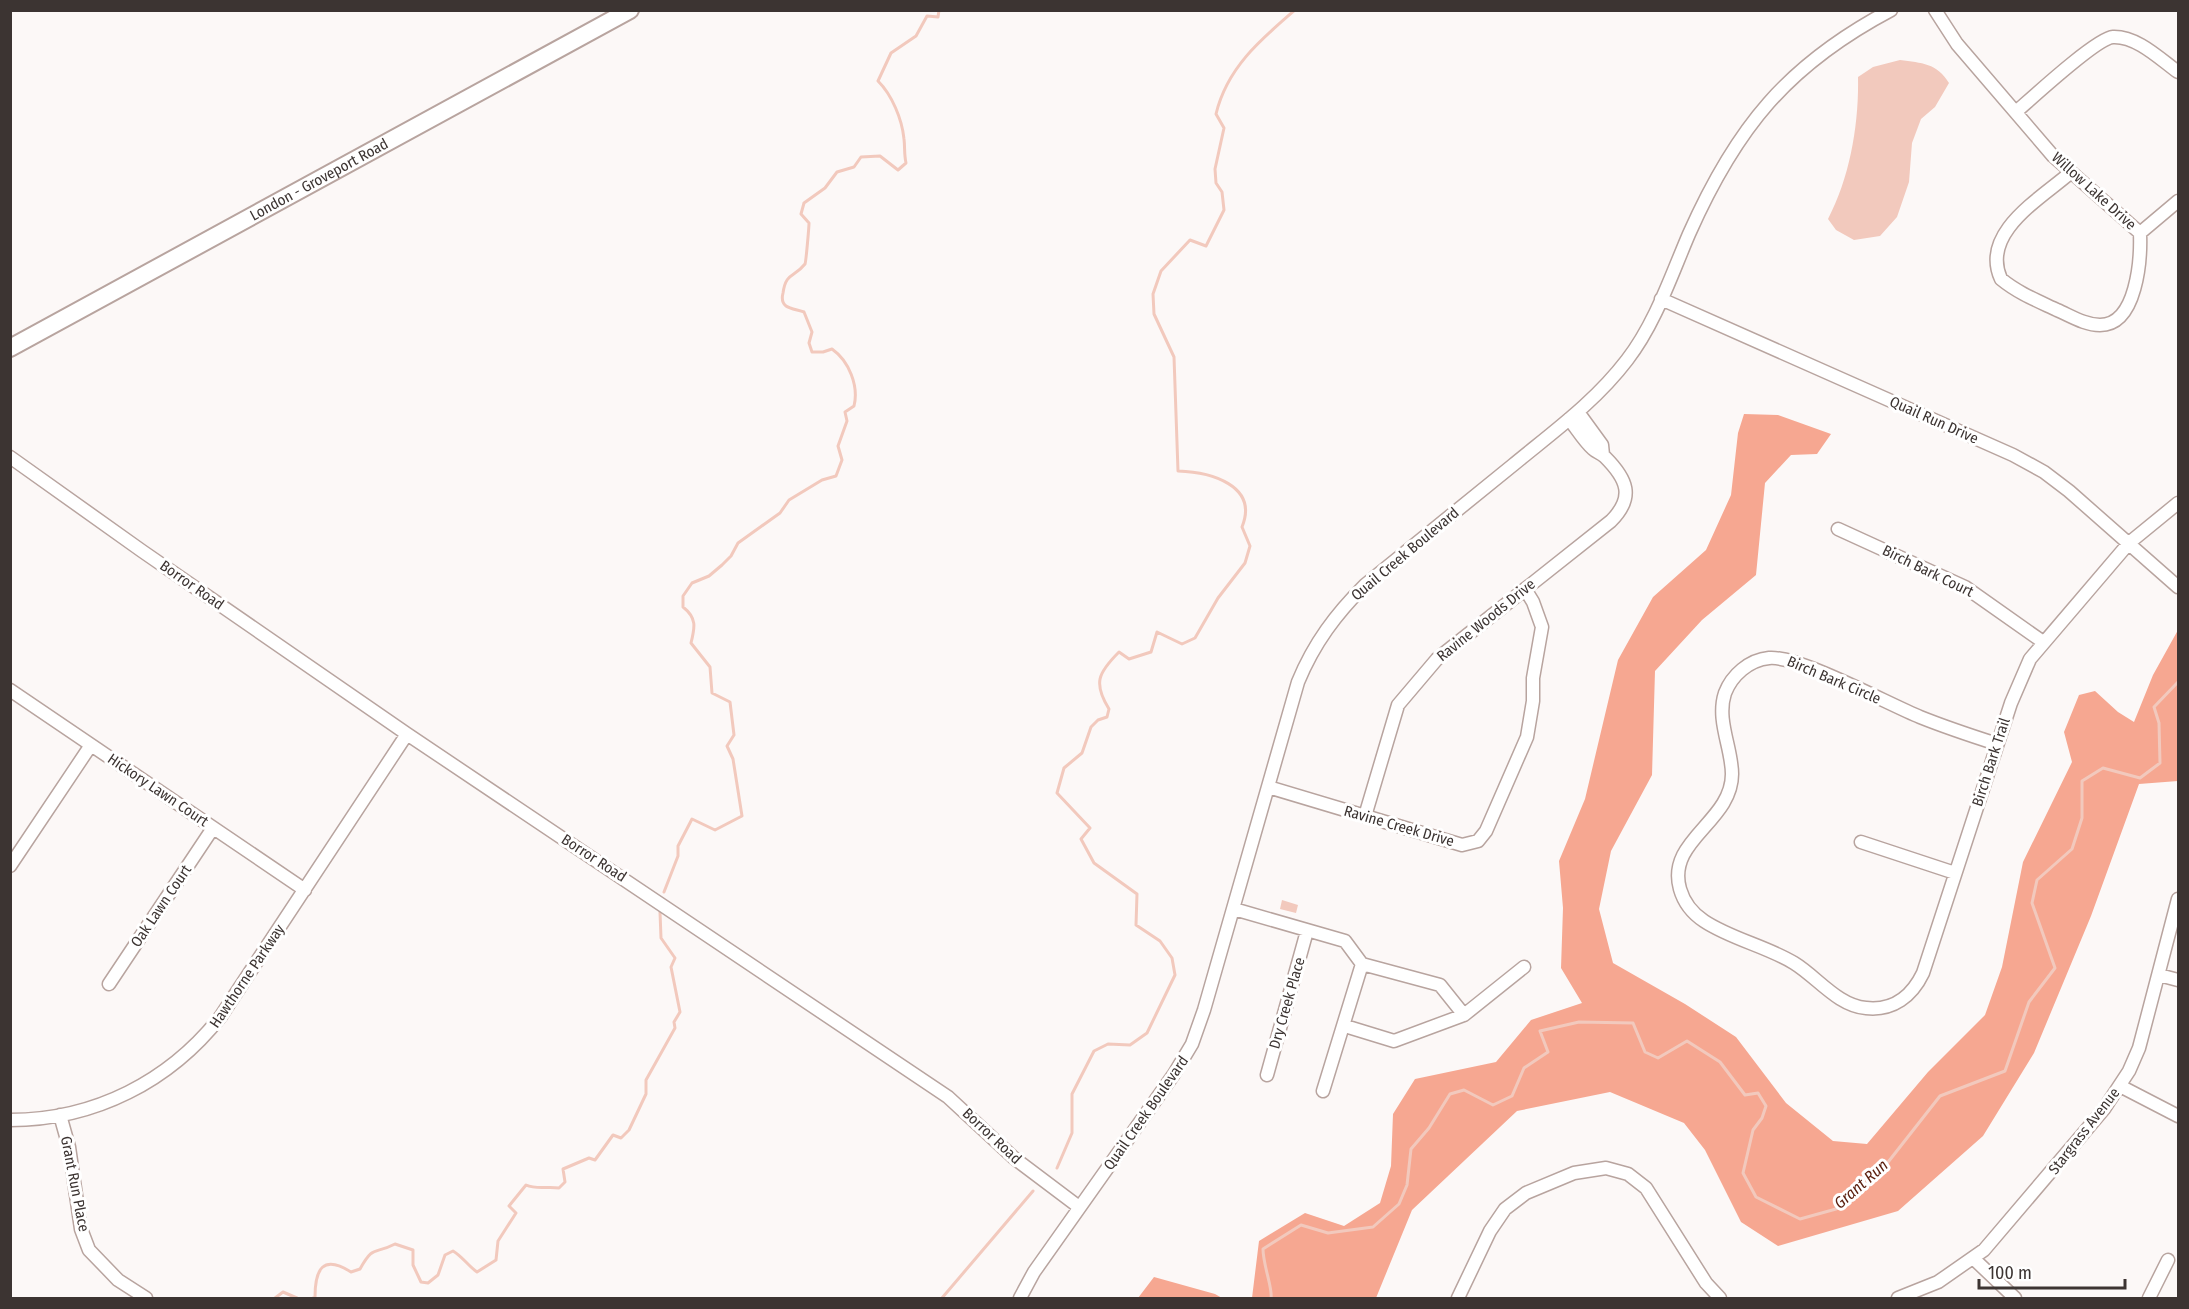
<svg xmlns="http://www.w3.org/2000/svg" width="2189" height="1309" font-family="'Fira Sans Condensed',sans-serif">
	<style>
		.forest { fill: #f6a791 }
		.water { fill: #f2c9bd }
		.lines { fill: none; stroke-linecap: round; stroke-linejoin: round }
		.stream { stroke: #f2c9bd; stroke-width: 3 }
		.minor-casing { stroke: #b8a49f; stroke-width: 15 }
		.major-casing { stroke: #b8a49f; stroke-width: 20 }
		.minor { stroke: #fff; stroke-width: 12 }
		.major { stroke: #fff; stroke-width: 16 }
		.labels { text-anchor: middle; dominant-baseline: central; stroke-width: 6; stroke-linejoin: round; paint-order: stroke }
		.street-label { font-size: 15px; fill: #3c3432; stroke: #fff }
		.water-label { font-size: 16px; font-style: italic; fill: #5c200f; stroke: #fff }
	</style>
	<rect width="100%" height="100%" fill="#fcf8f7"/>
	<path class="forest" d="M1744 414 1778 415 1831 434 1817 454 1791 455 1765 483 1756 575 1702 620 1655 671 1652 775 1611 851 1599 909 1613 963 1685 1004 1736 1037 1786 1103 1833 1141 1867 1144 1928 1072 1985 1015 2002 967 2023 862 2072 762 2064 732 2079 695 2095 691 2118 712 2134 722 2153 675 2178 630V781L2139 784 2091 916 2034 1053 1983 1136 1898 1211 1778 1246 1741 1222 1705 1150 1684 1123 1610 1092 1517 1111 1412 1210 1376 1298H1252L1259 1241 1305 1213 1344 1226 1380 1203 1391 1166 1393 1114 1415 1079 1496 1062 1531 1020 1582 1003 1561 968 1563 908 1559 861 1585 799 1618 660 1653 597 1706 550 1731 495 1738 433Z
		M1154 1277 1215 1294 1222 1298H1138Z"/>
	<path class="water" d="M1900 60C1922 63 1937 63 1949 83L1935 107 1921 119 1912 143 1909 182 1897 217 1880 236 1854 240 1836 230 1828 219C1850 177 1859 124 1858 77L1873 67Z
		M1282 900 1298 905 1296 913 1280 909Z"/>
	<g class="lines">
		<path class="stream" d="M664 892 678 856V846L692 819 715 830 742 816 733 759 727 746 734 735 730 702 712 693 710 667 691 643C695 627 697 618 683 607V596L692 583 709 576 722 565 731 556 738 543 780 513 789 500 822 480 836 476 842 460 838 446 847 421 845 412 854 406C859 386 849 361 832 349L823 352H812L809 343 812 332 804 312C799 310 790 309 786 306 782 303 782 297 783 293 786 272 794 278 805 264 806 262 809 227 809 223L801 214 804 203 825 188 837 172 854 167 861 157 880 156 898 170 906 163C904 154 905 147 904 139 902 119 892 95 878 81L891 53 916 36 927 16 938 17 939 10
			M1057 1168 1072 1133V1094L1094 1051 1108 1044 1130 1045 1147 1033 1175 975 1172 958 1160 941 1136 925 1137 894 1094 863 1081 839 1090 828 1057 793 1064 768 1082 753 1091 727 1098 720 1107 717 1109 709C1093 683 1098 673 1119 652L1129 659 1151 652 1157 632 1182 644 1195 638 1218 598 1245 563 1250 546 1242 527C1259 485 1210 472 1178 471L1174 357 1154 314 1153 294 1161 271 1190 240 1206 246 1224 210 1222 192 1216 183 1215 169 1224 128 1216 114C1227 68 1260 40 1295 10
			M275 1298 283 1292 297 1298
			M313 1298 315 1297C315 1269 323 1254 351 1272L360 1269C374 1244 374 1255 395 1244L413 1250V1265L421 1282 428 1283 438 1275 445 1255 453 1251C463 1257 467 1265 477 1272L496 1260 498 1241 516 1213 509 1206 526 1185C537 1190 547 1186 559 1188L565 1182 563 1169 589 1158 595 1160 613 1135 621 1138 629 1130 646 1094V1080L675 1028 674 1022 680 1012 671 967 675 958 661 938 660 912
			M942 1298 1033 1191
			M1271 1298C1273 1289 1263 1265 1263 1249L1301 1225 1328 1233 1373 1227 1399 1204 1407 1185 1411 1149 1429 1128 1450 1094 1464 1090 1493 1105 1512 1096 1524 1068 1548 1052 1540 1031 1579 1022 1633 1023 1645 1052 1658 1058 1687 1041 1720 1062 1745 1095 1758 1093 1766 1106 1762 1118 1753 1130 1743 1173 1756 1197 1800 1219 1836 1209 1885 1166 1940 1096 2005 1071 2029 1002 2055 968 2032 903 2037 880 2072 849 2082 818V781L2103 768 2140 778 2160 763 2159 723 2154 707 2178 682"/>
		<defs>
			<path id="minor" d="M1935 10 1957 44 2053 156 2140 233
				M2017 111C2033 97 2097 38 2113 37 2137 36 2160 59 2178 72
				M2070 173C2040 199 1980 233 2001 279 2018 293 2038 301 2057 310 2071 316 2085 325 2100 325 2137 325 2141 259 2140 233
				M2140 233 2178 201
				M1661 299 2013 455 2044 472 2069 491 2178 587
				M1578 412 1602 445 1603 455
				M10 457 142 551 407 734 948 1097 1014 1158 1079 1207
				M1838 529 1965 587 2043 642
				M10 690 305 890
				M1997 744C1972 736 1945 727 1920 717 1888 704 1798 655 1769 658 1749 660 1732 675 1725 693 1716 720 1732 748 1732 774 1732 822 1666 840 1680 889 1684 903 1692 913 1704 921 1731 939 1766 946 1794 963 1817 977 1838 1006 1866 1008 1893 1011 1912 996 1923 973L2011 703 2030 659 2129 543 2178 503
				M1268 787 1462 845 1478 841 1486 831 1527 737 1533 701V678L1542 627 1533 602 1525 589
				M1365 816 1398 705 1437 659 1611 521C1635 497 1627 479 1605 457 1601 453 1596 452 1593 449 1584 441 1577 429 1569 419
				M1861 842 1955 873
				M10 866 91 745
				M1234 909 1345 941 1362 964 1440 985 1464 1015
				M2159 975 2178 980
				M109 984 213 828
				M1345 1026 1394 1041 1464 1015 1524 967
				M1267 1075 1307 931
				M2120 1086 2178 1116
				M1323 1091 1362 964
				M60 1115 69 1147 81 1229 89 1250 118 1280 146 1298
				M10 1120C95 1120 170 1081 221 1016L407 734
				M1974 1259 2015 1298
				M1020 1298 1034 1272 1174 1074 1192 1044 1204 1010 1298 682C1314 643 1336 614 1365 585 1415 545 1464 505 1513 465 1553 432 1595 402 1627 360 1655 324 1671 276 1689 234 1736 128 1787 65 1891 10
				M1458 1298 1490 1231 1505 1209 1526 1193 1574 1173 1606 1168 1628 1174 1646 1188 1706 1283 1720 1298
				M1898 1298 1938 1282 1984 1250 2104 1109 2129 1071 2139 1048 2178 899
				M2149 1298 2168 1260"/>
			<g id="major">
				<path id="s1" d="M10 348 630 10"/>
			</g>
		</defs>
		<use href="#minor" class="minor-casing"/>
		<use href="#major" class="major-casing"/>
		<use href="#minor" class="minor"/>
		<use href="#major" class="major"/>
	</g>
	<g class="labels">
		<g class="street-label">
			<text stroke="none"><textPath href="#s1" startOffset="352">London - Groveport Road</textPath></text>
			<text transform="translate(2094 191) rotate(42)">Willow Lake Drive</text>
			<text transform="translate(1934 420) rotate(24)">Quail Run Drive</text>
			<text transform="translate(1405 554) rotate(-40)">Quail Creek Boulevard</text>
			<text transform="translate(1928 571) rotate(26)">Birch Bark Court</text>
			<text transform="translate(192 585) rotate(35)">Borror Road</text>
			<text transform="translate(1486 620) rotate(-39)">Ravine Woods Drive</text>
			<text transform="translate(1834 680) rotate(23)">Birch Bark Circle</text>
			<text transform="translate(1991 762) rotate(-72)">Birch Bark Trail</text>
			<text transform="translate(158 790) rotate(34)">Hickory Lawn Court</text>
			<text transform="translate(1399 826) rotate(16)">Ravine Creek Drive</text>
			<text transform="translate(594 858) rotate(33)">Borror Road</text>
			<text transform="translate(161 906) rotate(-56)">Oak Lawn Court</text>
			<text transform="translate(247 976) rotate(-56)">Hawthorne Parkway</text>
			<text transform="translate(1287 1003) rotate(-74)">Dry Creek Place</text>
			<text transform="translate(1146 1113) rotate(-55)">Quail Creek Boulevard</text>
			<text transform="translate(2084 1131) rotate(-52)">Stargrass Avenue</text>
			<text transform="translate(992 1136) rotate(43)">Borror Road</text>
			<text transform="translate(75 1184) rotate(79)">Grant Run Place</text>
		</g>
		<g class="water-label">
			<text transform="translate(1861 1184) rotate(-41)">Grant Run</text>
		</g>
	</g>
	<rect width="2189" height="1309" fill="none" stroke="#3c3432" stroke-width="24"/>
	<path d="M1979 1279v9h146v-9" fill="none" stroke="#3c3432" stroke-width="3"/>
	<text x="1988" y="1279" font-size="18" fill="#3c3432" stroke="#ffffff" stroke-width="4.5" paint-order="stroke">100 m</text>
</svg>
